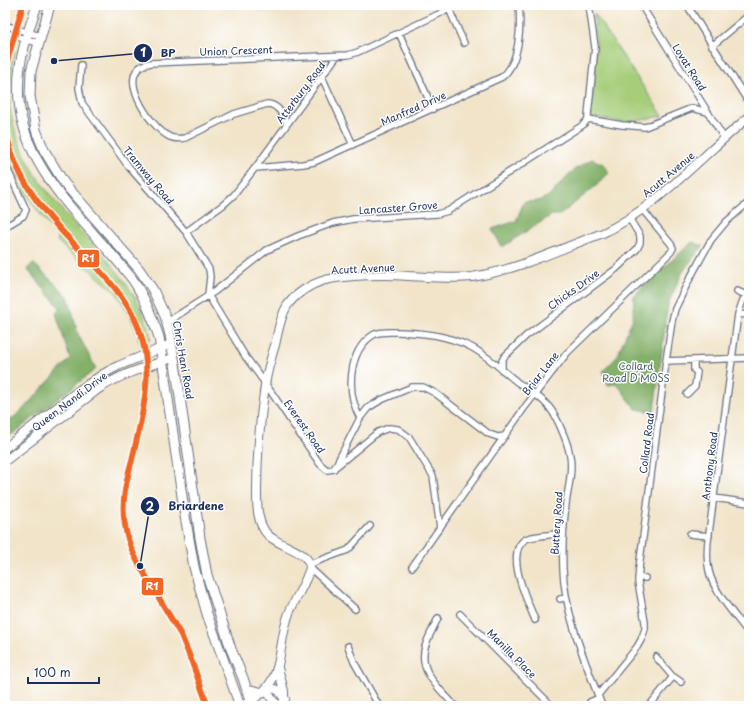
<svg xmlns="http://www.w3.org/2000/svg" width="754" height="711" font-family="'Playpen Sans',sans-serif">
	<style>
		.green { fill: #a6ce7a; stroke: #607e6c }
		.forest { fill: #84b16a; stroke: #507064 }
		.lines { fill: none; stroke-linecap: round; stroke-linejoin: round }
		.street-casing { stroke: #666e83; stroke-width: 8 }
		.secondary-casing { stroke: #666e83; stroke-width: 10 }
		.primary-casing { stroke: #666e83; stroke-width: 11 }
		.street { stroke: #fff; stroke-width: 5.5 }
		.secondary { stroke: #fff; stroke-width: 8 }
		.primary { stroke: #fff; stroke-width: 9 }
		.rail { stroke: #1b2f5e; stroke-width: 1.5; stroke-dasharray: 6 3; stroke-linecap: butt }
		.rail-1-casing { stroke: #fff; stroke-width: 9 }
		.rail-1 { stroke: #f26522; stroke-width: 6 }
		.labels { text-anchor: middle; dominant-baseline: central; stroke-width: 3; stroke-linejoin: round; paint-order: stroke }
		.street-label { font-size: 10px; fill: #1b2f5e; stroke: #fff }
		.park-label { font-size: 10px; fill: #455f66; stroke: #fff }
		.leader { fill: none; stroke: #1b2f5e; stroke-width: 1.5 }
		.callout-dot { fill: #1b2f5e; stroke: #fff; stroke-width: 1.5 }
		.mark-label { font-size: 12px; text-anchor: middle; font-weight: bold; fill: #fff }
		.callout-label { font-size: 11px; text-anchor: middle; font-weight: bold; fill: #1b2f5e; stroke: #fff; stroke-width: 3; stroke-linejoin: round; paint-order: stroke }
		.line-badge { stroke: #fff; stroke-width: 1.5 }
		.badge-label { font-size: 11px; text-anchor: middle; font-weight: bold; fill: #fff }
	</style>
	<rect width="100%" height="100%" fill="#fff"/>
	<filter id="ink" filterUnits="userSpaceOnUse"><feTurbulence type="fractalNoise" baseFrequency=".025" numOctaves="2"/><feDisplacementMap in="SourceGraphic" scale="8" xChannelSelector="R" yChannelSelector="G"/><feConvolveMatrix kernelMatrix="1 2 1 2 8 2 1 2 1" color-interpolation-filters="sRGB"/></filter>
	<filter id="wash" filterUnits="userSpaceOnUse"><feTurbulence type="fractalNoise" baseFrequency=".012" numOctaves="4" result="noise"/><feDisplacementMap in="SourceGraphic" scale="16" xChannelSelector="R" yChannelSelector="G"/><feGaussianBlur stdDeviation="0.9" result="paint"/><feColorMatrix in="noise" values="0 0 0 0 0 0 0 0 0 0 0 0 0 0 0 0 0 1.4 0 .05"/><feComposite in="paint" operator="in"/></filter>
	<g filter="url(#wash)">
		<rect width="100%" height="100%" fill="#f1e4c9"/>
		<path class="green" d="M594 13 663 116 627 123 591 117 596 45Z
			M8 48 15 51C10 75 7 102 14 126 20 148 31 169 45 188 78 235 128 269 148 325 149 330 152 335 150 340 149 344 145 345 141 346L131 317 116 293 57 241 58 237 37 210 24 190 10 157 5 138V59Z"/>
		<path class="forest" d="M592 159 605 165 609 173 597 185 560 215H552L502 247 492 229 516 221 524 202 538 201 549 196 575 169Z
			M692 242 703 246 683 271 668 304 654 412 636 409 617 384 608 385 603 371 616 358 633 318 634 295Z
			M33 263 68 296 78 334 96 369 5 440V425L23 409 70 359 56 313 61 309 27 269Z"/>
	</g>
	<g filter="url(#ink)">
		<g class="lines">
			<defs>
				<path id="street" d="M641 5 724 138
					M687 5 749 103
					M449 9 464 43
					M5 25 14 28
					M20 30 40 36
					M5 33 12 35
					M399 33 433 109
					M18 37 38 43
					M712 46 749 15
					M81 65 79 88 82 103 129 167 186 232 209 269 210 277 208 295
					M322 77 353 145
					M588 119 622 125 645 127 692 108 708 112
					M287 124C283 115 278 104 267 104L234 114 185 138C179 139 175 139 170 137 150 128 111 69 151 63L348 55 358 52 458 5
					M5 164 26 210 23 216 5 227
					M255 168 303 164 314 162 502 77C520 63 521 26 519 5
					M186 232 223 205 234 195 255 168 337 56
					M737 291 746 295
					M749 291 743 300 738 314 709 533C707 546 706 558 709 571 714 593 736 616 749 634
					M208 295 245 356 265 383 320 464 327 470 334 469 360 418 368 408 381 400 412 387H423L435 393 489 434 498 437 505 436
					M738 314 748 315
					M167 322 214 292 267 250 298 236 333 223 353 219 437 214 448 211 583 125 588 119V115L595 47 589 5
					M666 361 749 358
					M502 370V361L504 357 526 336 616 269 637 249 640 243V236L629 218
					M687 394 695 386 697 372 694 370V360
					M360 418C351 401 349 385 353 366 356 353 362 341 375 334 382 331 391 332 398 332 426 333 446 335 471 347 488 356 503 371 517 382 529 390 544 399 552 411 559 422 568 443 570 456 573 471 568 488 566 504 563 530 561 555 564 582 569 625 587 666 602 706
					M337 466 378 432 389 428 398 429 409 437 433 476 440 528
					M714 498 749 503
					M690 534 709 536
					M310 564 348 550 370 526
					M412 567 525 407 567 353 671 252 673 248 671 244 642 209
					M310 568 355 609
					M638 578H645
					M560 599 566 597
					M460 614 552 706
					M438 618C434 627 428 637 425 647 418 672 440 689 455 706
					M535 620C528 602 503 552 526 539 534 535 553 535 563 533
					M348 646 354 662 379 706
					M656 657 673 677
					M598 695 637 647 641 640 645 629V622L638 582 639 568 666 361 672 321 675 309 689 280 711 240 726 222 749 202
					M590 702 599 698
					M649 706 672 678 674 677 681 682"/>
				<path id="secondary" d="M5 448 78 391 103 374 118 366 171 344
					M5 461 97 390C121 374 145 367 173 358
					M278 668 284 691V706
					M269 686 279 691 285 699
					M266 689 273 701 280 706
					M241 706C288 684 275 656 288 616 294 600 305 585 310 568 310 549 274 547 264 530 257 518 257 505 257 491 257 457 260 419 265 385 267 371 271 358 275 345 278 332 280 317 287 306 295 294 311 284 325 280 347 275 386 274 409 276 431 277 451 279 472 277 515 271 562 248 603 233 659 206 701 156 749 117"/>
				<path id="primary" d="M37 5C30 25 23 46 20 66 6 161 82 214 133 280 145 298 152 317 159 337L184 510 194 567 207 614 240 706
					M50 5 31 71 30 96 36 130 44 150 64 183 139 269 153 290 165 316 170 335 177 376 200 538 207 575 231 649 243 678 252 706
					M247 689 263 693"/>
			</defs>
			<use href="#street" class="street-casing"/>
			<use href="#secondary" class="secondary-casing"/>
			<use href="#primary" class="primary-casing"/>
			<use href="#street" class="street"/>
			<use href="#secondary" class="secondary"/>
			<use href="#primary" class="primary"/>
			<path class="rail" d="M20 18 22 5"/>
			<defs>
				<path id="rail-1" d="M5 77 8 58 23 5
					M5 123C11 175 44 214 80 250 103 274 127 297 139 329 155 373 142 416 132 460 126 481 121 503 125 525 128 549 142 570 155 591 163 605 172 620 181 635L190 657 208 706"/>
			</defs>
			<use href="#rail-1" class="rail-1-casing"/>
			<use href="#rail-1" class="rail-1"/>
		</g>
	</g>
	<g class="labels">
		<g class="street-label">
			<text transform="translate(236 50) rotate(-2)">Union Crescent</text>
			<text transform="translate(690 67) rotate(58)">Lovat Road</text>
			<text transform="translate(300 92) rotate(-53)">Atterbury Road</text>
			<text transform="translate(413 108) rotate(-24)">Manfred Drive</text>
			<text transform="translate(668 174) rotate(-40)">Acutt Avenue</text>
			<text transform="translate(149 175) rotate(50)">Tramway Road</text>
			<text transform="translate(398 207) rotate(-4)">Lancaster Grove</text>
			<text transform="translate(363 268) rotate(-3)">Acutt Avenue</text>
			<text transform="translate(573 289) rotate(-36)">Chicks Drive</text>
			<text transform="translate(184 360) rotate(80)">Chris Hani Road</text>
			<text transform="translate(540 373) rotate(-52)">Briar Lane</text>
			<text transform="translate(69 401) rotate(-37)">Queen Nandi Drive</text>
			<text transform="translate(305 426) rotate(55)">Everest Road</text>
			<text transform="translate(646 443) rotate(-83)">Collard Road</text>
			<text transform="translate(709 466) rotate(-83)">Anthony Road</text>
			<text transform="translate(556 523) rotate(-86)">Buttery Road</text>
			<text transform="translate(512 653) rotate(45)">Manilla Place</text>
		</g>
		<g class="park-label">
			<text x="636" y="365">Collard<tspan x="636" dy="12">Road D'MOSS</tspan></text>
		</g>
	</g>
	<path class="leader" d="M54 61L143 53M140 566L150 506"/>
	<g class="callout-dot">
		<circle cx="54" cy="61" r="4"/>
		<circle cx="140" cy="566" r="4"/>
		<circle cx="143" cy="53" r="10"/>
		<circle cx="150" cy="506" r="10"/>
	</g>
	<g class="mark-label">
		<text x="143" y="57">1</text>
		<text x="150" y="511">2</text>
	</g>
	<g class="callout-label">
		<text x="168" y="57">BP</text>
		<text x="196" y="510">Briardene</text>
	</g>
	<g class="line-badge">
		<rect x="77" y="249" width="23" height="19" rx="4" fill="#f26522"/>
		<rect x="141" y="577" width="23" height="19" rx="4" fill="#f26522"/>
	</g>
	<g class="badge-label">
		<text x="88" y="262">R1</text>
		<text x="152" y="590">R1</text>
	</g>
	<rect width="754" height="711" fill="none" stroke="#fff" stroke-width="20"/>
	<path d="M28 677v6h71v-6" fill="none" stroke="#1b2f5e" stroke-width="2"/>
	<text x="34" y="677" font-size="12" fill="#1b2f5e" stroke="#ffffff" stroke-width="3" paint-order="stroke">100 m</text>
</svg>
